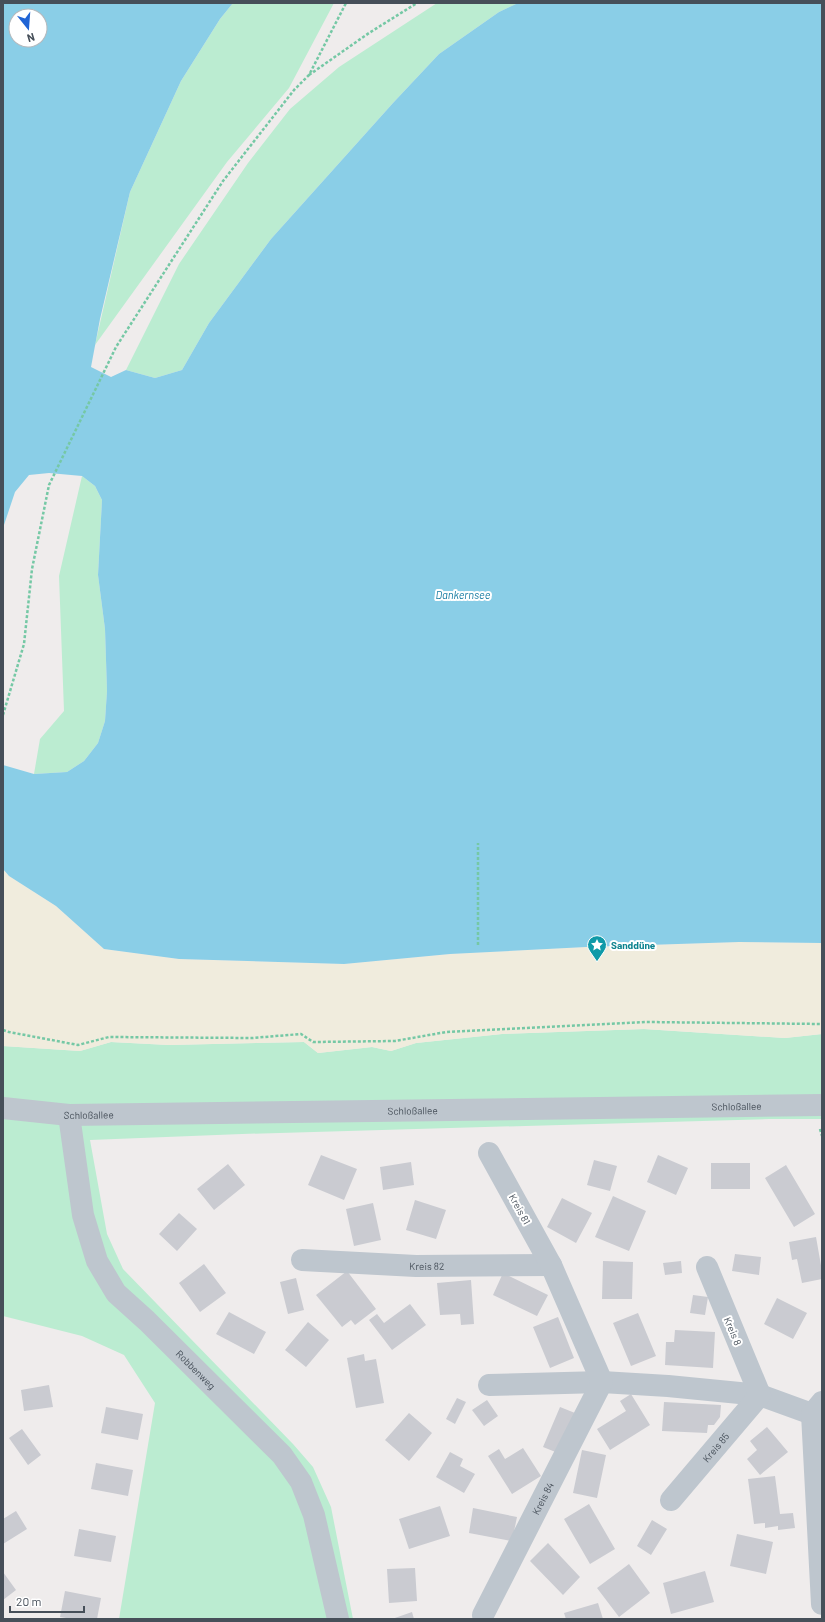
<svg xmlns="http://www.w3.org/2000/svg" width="825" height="1622" font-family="Barlow,sans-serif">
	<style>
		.green { fill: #bbecd1 }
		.sand { fill: #f0ecdd }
		.water { fill: #8acee7; fill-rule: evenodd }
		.building { fill: #cacbd1 }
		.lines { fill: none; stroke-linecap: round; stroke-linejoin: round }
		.path { stroke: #75c8a5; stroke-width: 2.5; stroke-dasharray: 3 2; stroke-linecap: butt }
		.minor { stroke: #bec6ce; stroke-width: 22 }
		.labels { text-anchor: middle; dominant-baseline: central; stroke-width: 4; stroke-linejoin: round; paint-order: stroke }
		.culture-label { font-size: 10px; font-weight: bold; fill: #0d838f; stroke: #fff; text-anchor: start }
		.street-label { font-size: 10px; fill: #464f59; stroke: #fff }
		.water-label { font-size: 11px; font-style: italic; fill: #1279a0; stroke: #fff }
	</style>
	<rect width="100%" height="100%" fill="#efecec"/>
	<path class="green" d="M233 3H334L289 88 227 162 95 345 130 192 181 81 220 19Z
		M437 3H518L499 12 439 54 393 103 271 239 209 323 182 370 155 378 126 370 179 264 248 163 290 109 339 67Z
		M82 476 95 486 102 500 98 575 105 629 107 691 105 721 98 743 84 761 67 772 34 774 40 739 64 711 59 576Z
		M644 1029 785 1038 822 1034V1119H769L242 1134 90 1140 107 1234 123 1269 293 1444 313 1467 331 1507 353 1619H119L155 1403 124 1355 82 1336 3 1316V1046L80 1051 111 1042 169 1045 304 1042 318 1053 372 1047 391 1051 416 1043 502 1034Z"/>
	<path class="sand" d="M3 869 9 876 56 906 104 949 179 959 344 964 450 954 586 947 739 942 822 943V1034L785 1038 644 1029 502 1034 416 1043 391 1051 372 1047 318 1053 304 1042 169 1045 111 1042 80 1051 3 1046Z"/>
	<path class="water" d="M3 3H233L220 19 181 81 130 192 100 319 91 367 111 377 126 370 155 378 182 370 209 323 271 239 393 103 439 54 499 12 518 3H822V943L739 942 586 947 450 954 344 964 179 959 104 949 56 906 9 876 3 869V765L34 774 67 772 84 761 98 743 105 721 107 691 105 629 98 575 102 500 95 486 82 476 49 473 29 475 15 492 3 528ZM16 16H40V40H16Z"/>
	<path class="building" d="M321 1155 357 1169 344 1200 308 1185Z
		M658 1155 688 1168 676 1195 647 1182Z
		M594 1160 617 1166 610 1191 587 1185Z
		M411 1162 414 1185 383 1190 380 1167Z
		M711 1163H750V1189H711Z
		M228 1164 245 1185 214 1210 197 1189Z
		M786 1165 815 1214 794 1227 765 1178Z
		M613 1196 646 1211 629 1251 595 1237Z
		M562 1198 592 1213 576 1243 547 1227Z
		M415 1200 446 1210 436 1239 406 1230Z
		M373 1203 381 1240 354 1246 346 1209Z
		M179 1213 197 1229 177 1251 159 1234Z
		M816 1237 822 1271V1279L802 1283 797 1259 792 1260 789 1242Z
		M735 1254 761 1257 759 1275 732 1271Z
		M603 1261 633 1262 632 1299H602Z
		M681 1261 682 1273 665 1275 663 1263Z
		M204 1264 226 1293 200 1312 179 1283Z
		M347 1271 376 1309 355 1325 351 1320 342 1327 316 1295Z
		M503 1273 548 1295 537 1316 493 1295Z
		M296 1278 304 1310 288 1314 280 1282Z
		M471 1280 474 1324 461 1325 460 1314 440 1315 437 1283Z
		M693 1295 708 1297 705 1315 690 1313Z
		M777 1298 807 1313 793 1339 764 1324Z
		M410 1304 426 1325 392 1350 369 1320 377 1314 384 1323Z
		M229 1312 266 1332 254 1354 216 1334Z
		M638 1313 656 1356 631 1366 613 1323Z
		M558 1317 574 1358 550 1368 533 1327Z
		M308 1322 329 1340 306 1367 285 1350Z
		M675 1330 715 1332 713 1368 665 1365 666 1342H674Z
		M364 1354 365 1361 376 1359 384 1403 356 1408 347 1358Z
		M49 1385 53 1407 24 1411 21 1390Z
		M631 1394 650 1425 610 1450 597 1429 626 1411 620 1401Z
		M457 1398 466 1402 455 1424 446 1419Z
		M487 1400 498 1416 484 1426 472 1410Z
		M664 1402 721 1405 720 1417 714 1425H708L707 1433 662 1431Z
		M106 1407 143 1414 138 1440 101 1433Z
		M560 1407 575 1413 558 1453 543 1447Z
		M409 1413 432 1433 409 1461 385 1440Z
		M767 1427 788 1452 760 1475 747 1459 757 1450 750 1441Z
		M22 1429 41 1455 28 1465 9 1438Z
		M523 1448 541 1476 512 1494 488 1456 499 1449 505 1459Z
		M582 1450 606 1455 597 1498 573 1493Z
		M450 1452 463 1459 460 1466 475 1474 464 1493 436 1477Z
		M96 1463 133 1470 128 1496 91 1489Z
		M775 1476 780 1514 793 1513 795 1528 778 1530V1526L765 1528V1523L754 1524 748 1479Z
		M589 1504 615 1549 590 1564 564 1519Z
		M440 1506 450 1536 409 1549 399 1519Z
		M473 1508 517 1517 512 1541 469 1533Z
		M16 1511 27 1529 3 1544V1519Z
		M652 1520 667 1529 651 1555 637 1546Z
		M79 1529 116 1536 111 1562 74 1556Z
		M737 1534 773 1542 766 1574 730 1566Z
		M548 1543 580 1577 563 1595 530 1561Z
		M629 1564 650 1593 619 1617 597 1588Z
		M415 1568 417 1601 389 1603 387 1569Z
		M705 1571 714 1602 671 1614 663 1583Z
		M3 1572 16 1590 3 1600Z
		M65 1591 101 1598 97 1619H72L60 1617Z
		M598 1603 603 1619H566L564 1613Z
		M412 1612 414 1619H392Z"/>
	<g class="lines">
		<path class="path" d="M309 75 369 33 417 3
			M3 715 24 644 32 569 49 485 116 347 223 181 294 90 309 75 346 3
			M478 945V843
			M3 1030 9 1032 78 1045 109 1037 252 1038 301 1034 313 1042 395 1041 446 1032 646 1022 822 1024
			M820 1129 822 1136"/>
		<g class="minor">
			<path id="s1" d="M3 1108 69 1115 822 1105"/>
			<path id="s2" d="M69 1115 83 1215 97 1261 116 1293 147 1321 282 1455 301 1482 314 1515 338 1619"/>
			<path id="s3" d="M302 1260 416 1266 551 1265"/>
			<path d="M489 1385 602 1382 668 1386 760 1395 812 1414"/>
			<path d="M822 1402 812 1414 822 1604"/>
			<path id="s4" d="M671 1500 760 1395 707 1267"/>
			<path id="s5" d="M483 1615 602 1382 551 1265 489 1153"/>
		</g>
	</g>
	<defs>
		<symbol id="sight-pin" viewBox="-11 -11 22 30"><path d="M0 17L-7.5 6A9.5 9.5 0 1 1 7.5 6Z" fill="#0f9aa8" stroke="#fff"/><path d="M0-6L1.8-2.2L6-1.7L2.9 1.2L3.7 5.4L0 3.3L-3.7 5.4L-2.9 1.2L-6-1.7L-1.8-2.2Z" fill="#fff"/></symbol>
	</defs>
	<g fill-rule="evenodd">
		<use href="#sight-pin" x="586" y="934" width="22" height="30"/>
	</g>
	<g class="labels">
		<g class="culture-label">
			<text x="611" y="945">Sanddüne</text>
		</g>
		<g class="street-label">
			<text stroke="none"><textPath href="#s1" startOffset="734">Schloßallee</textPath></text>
			<text stroke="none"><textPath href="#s1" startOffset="410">Schloßallee</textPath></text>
			<text stroke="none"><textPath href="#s1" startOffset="86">Schloßallee</textPath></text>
			<text transform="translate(520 1209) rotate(61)">Kreis 81</text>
			<text stroke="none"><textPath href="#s3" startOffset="125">Kreis 82</textPath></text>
			<text transform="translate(733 1331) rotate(67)">Kreis 8</text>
			<text stroke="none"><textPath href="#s2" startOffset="297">Robbenweg</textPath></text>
			<text stroke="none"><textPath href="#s4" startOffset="69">Kreis 85</textPath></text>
			<text stroke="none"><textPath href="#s5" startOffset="131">Kreis 84</textPath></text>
		</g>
		<g class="water-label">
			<text x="463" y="594">Dankernsee</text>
		</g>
	</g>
	<rect width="825" height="1622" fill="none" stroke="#464f59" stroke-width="8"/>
	<g transform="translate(28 28) rotate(163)"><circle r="19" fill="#ffffff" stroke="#b5b9bd"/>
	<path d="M0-3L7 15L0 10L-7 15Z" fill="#2064d5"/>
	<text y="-6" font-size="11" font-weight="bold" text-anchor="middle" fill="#464f59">N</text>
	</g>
	<path d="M10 1606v6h74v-6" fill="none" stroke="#464f59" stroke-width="2"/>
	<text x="16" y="1606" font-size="12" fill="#464f59" stroke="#ffffff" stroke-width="3" paint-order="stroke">20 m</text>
</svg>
